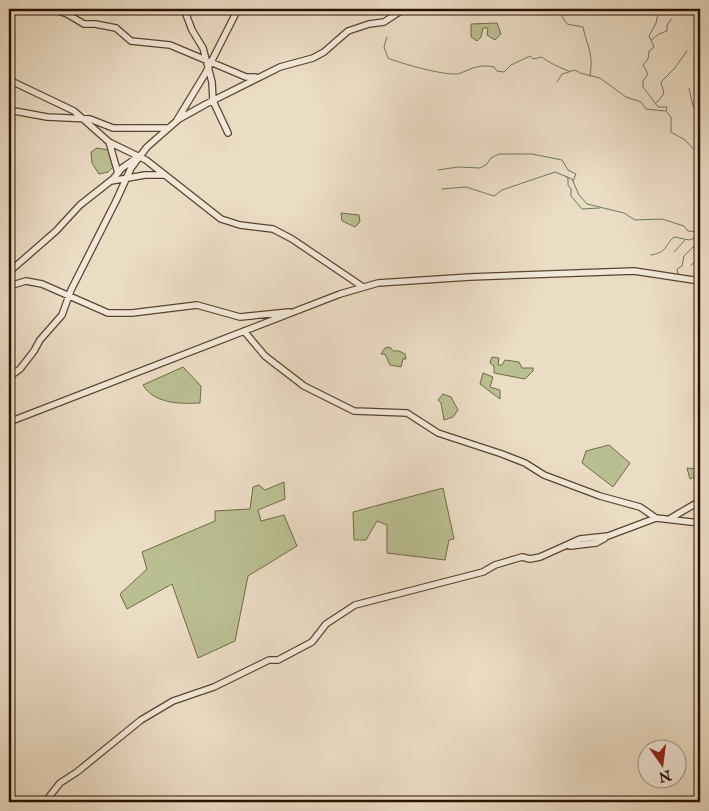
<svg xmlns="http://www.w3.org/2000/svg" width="709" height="811" font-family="'IM FELL English',serif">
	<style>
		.green { fill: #babf92; stroke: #726849 }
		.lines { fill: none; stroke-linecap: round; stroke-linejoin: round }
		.stream { stroke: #6c776d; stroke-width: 1 }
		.minor-casing { stroke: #5a4331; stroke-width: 8 }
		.minor { stroke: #f2e8d9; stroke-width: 5.5 }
	</style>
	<rect width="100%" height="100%" fill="#ebdcc4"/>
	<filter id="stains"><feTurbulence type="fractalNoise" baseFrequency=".004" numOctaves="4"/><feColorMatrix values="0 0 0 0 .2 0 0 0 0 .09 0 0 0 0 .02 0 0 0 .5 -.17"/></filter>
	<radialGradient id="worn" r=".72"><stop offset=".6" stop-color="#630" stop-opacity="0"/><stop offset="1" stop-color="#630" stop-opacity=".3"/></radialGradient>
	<path class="green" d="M497 23 501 34 495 40 487 35 488 28H483L481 37 477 41 471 37V24Z
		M97 148 108 150 115 165 108 172 99 174 92 163 91 152Z
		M341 213 359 215 360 222 355 227 342 221Z
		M390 347 393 351H399L405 354 406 359H403L401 367 390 365 385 354H381L385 348Z
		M492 357 499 358 498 365H502L505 360 519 362 522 368H533V371L525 379 494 373V366L490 363Z
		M183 367 201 386 200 403C181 404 154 404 143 385Z
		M483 373 493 377 490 387 500 390V399L480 384Z
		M443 394 451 397 458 410 453 417 444 420 441 403 438 400Z
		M609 445 630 463 613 487 582 463 586 451Z
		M697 460H700V492L695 495 694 490 699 487 695 477 690 479 687 468 696 469Z
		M284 482 285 499 258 510 261 521 284 515 297 546 248 576 235 641 198 658 172 584 127 609 120 594 147 569 142 552 215 521V511L250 509 253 487 259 485 265 490Z
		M443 488 454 539 449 540 445 560 387 553V525L377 521 366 540H354L353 512Z"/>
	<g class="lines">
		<path class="stream" d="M557 9 567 24 583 27C587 47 594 53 590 76
			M659 9 656 23 649 36 654 47 649 51 648 59 643 65 648 74 643 81V87L658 107H667L666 111 671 117V132L685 140 700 156
			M387 37 384 47 388 58C399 63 451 78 461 73 472 68 481 64 494 67L497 71 504 72 511 65 530 56 533 59 542 57C544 60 564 70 569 71
			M651 40 659 34 667 31V26L671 19
			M557 82 562 74 575 70 580 73 600 78 626 97 641 102 646 109 665 111
			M689 88 693 106 700 120
			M656 103 664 94 661 82 674 69 687 51
			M438 170 458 167 480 168 486 165 491 158 499 154H532L562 160 568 170 576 174 573 181
			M565 176 568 178V185L571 189V196L582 209 600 208
			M442 189 466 187 494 196 502 190 555 172 572 179 579 195 587 204 624 213 635 220 662 219 684 226 688 231 700 232
			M674 252 685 240
			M651 255C668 252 664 246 674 237L689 240 700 236
			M691 265 700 257
			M678 274 677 269 682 266 684 256 693 247 700 248"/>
		<defs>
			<path id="minor" d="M53 9 67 14 84 24H95L116 28 131 41 170 45 246 77H255
				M184 9 192 30 203 48 212 82 213 101 228 133
				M9 80 74 111 109 142 146 160 221 219 240 225 273 229 292 239 363 287
				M9 110 47 117 90 119 113 128H168
				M177 120 205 74 238 9
				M109 142 118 173
				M111 181 145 175H163
				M9 272 56 231 80 205 113 179 122 168 135 159
				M9 286 26 281 42 284 108 313H132L197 305 240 317 289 312
				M244 331 265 356 304 386 354 411 407 413 438 433 502 454 525 463 544 475 600 496 640 507 656 518 700 523
				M9 377 20 369 34 351 40 340 62 315 71 290 116 201 131 168 147 147 179 119 206 104 280 67 313 58 324 52 348 31 369 24 384 22 404 9
				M9 422 340 294 378 283 470 277 634 271 700 281
				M671 518 700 501
				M570 546 596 543 605 538
				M45 802 60 783 77 772 141 720 173 701 214 687 269 660H278L312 642 326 624 355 605 483 572 495 565 522 557 530 559 540 557 580 539 608 536 656 518"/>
		</defs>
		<use href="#minor" class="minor-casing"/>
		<use href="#minor" class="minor"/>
	</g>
	<rect width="709" height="811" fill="none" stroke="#ebdcc4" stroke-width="30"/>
	<rect x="10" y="10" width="689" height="791" fill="none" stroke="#2a1000" stroke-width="2.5"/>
	<rect x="15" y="15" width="679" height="781" fill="none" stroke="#2a1000"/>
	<g transform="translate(662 764) rotate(166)"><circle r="24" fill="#f2e8d9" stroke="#a29282"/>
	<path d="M0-4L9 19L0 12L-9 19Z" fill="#8f2418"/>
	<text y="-8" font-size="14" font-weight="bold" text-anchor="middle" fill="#2a1000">N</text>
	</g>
	<rect width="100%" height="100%" filter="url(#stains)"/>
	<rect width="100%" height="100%" fill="url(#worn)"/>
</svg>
